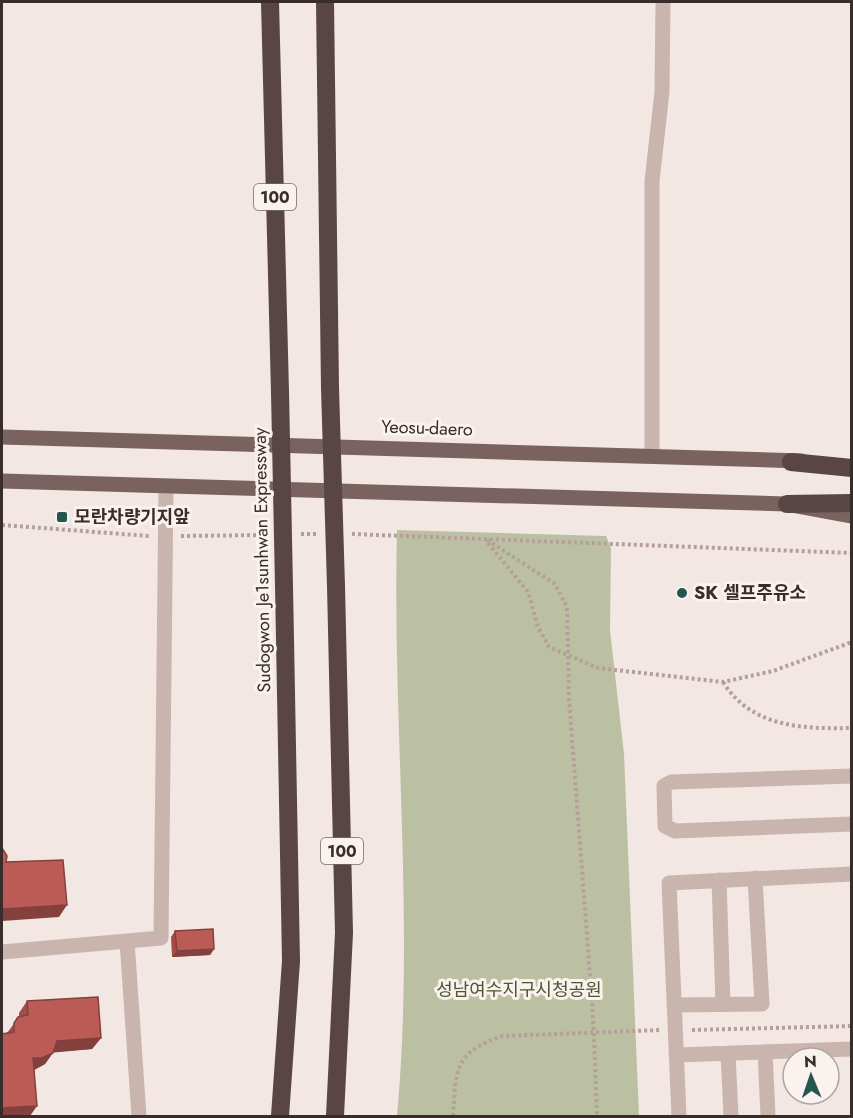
<svg xmlns="http://www.w3.org/2000/svg" width="853" height="1118" font-family="Jost,'Noto Sans KR',sans-serif">
	<style>
		.green { fill: #bcc0a3 }
		.lines { fill: none; stroke-linecap: round; stroke-linejoin: round }
		.path { stroke: #b59f99; stroke-width: 4; stroke-dasharray: 3 3; stroke-linecap: butt }
		.minor { stroke: #c9b5ae; stroke-width: 15 }
		.major { stroke: #79625f; stroke-width: 15 }
		.highway { stroke: #594644; stroke-width: 18 }
		.highway-bridge { stroke: #594644; stroke-width: 18 }
		.wall { fill: #a14e4a }
		.shaded-wall { fill: #83403c }
		.building { fill: #bb5b56; stroke: #83403c; stroke-width: 1.5 }
		.poi-dot { fill: #255750; stroke: #f9f2ee; stroke-width: 2 }
		.labels { text-anchor: middle; dominant-baseline: central; stroke-width: 6; stroke-linejoin: round; paint-order: stroke }
		.shield { fill: #f9f2ee; stroke: #736866; stroke-width: 1.5 }
		.shield-label { font-size: 16px; font-weight: bold; fill: #392d2c }
		.street-label { font-size: 18px; fill: #392d2c; stroke: #f9f2ee }
		.poi-label { font-size: 18px; font-weight: bold; fill: #392d2c; stroke: #f9f2ee; text-anchor: start }
		.park-label { font-size: 18px; fill: #4f5532; stroke: #f9f2ee }
	</style>
	<rect width="100%" height="100%" fill="#f2e7e2"/>
	<path class="green" d="M397 530 606 536 611 548 610 630 624 754 639 1116H397C415 921 392 725 397 530Z"/>
	<g class="lines">
		<path class="path" d="M2 525 149 536
			M301 534H317
			M352 534 852 553
			M181 536 266 535
			M487 540 555 584 567 607 569 698 593 1015 597 1116
			M488 543 528 592 538 627 549 647 598 668 723 682 773 671 852 642
			M723 682C752 728 803 729 852 728
			M692 1030 852 1026
			M453 1116C456 1069 454 1052 503 1036L660 1030"/>
		<path class="minor" d="M652 455V181L662 92 663 2
			M852 776 671 782 664 786 665 826 675 831 852 824
			M719 880 723 1004
			M127 941 139 1116
			M2 952 161 938 166 488
			M674 1005 762 1004 755 878
			M765 1052 768 1116
			M728 1053 731 1116
			M676 1055 852 1049
			M679 1116 669 883 852 874"/>
		<path class="major" d="M2 437 802 461
			M2 481 787 504 852 516"/>
		<path class="highway" d="M270 2 280 392
			M325 2 330 388
			M791 462 852 468
			M787 504 852 503
			M280 1116 291 961 284 586
			M335 1116 344 933 336 586"/>
		<path class="highway-bridge" d="M330 388 336 586
			M280 392 284 586"/>
	</g>
	<path class="wall" d="M175 931 214 949 210 955 172 957 171 937Z
		M27 1001 101 1038 92 1049 53 1052 45 1064 34 1070 7 1033 19 1017V1013Z"/>
	<path class="shaded-wall" d="M67 905 59 917 2 921V909Z
		M214 949 210 955 172 957 177 951Z
		M101 1038 92 1049 49 1053 57 1041Z
		M53 1053 45 1064 34 1070 33 1058Z
		M37 1106 30 1116H2V1108Z"/>
	<path class="building" d="M2 848 7 856 6 862 63 860 67 905 2 909Z
		M213 929 214 949 177 951 175 931Z
		M98 997 101 1038 57 1041 53 1053 42 1058H33L37 1106 2 1108V1034L14 1032V1023L18 1017 28 1015 27 1001Z"/>
	<g class="poi-dot">
		<rect x="56" y="511" width="12" height="12" rx="3"/>
		<circle cx="682" cy="593" r="6"/>
	</g>
	<g class="labels">
		<g class="shield">
			<rect x="254" y="184" width="42" height="26" rx="4.5"/>
			<rect x="321" y="838" width="42" height="26" rx="4.5"/>
		</g>
		<g class="shield-label">
			<text x="275" y="197">100</text>
			<text x="342" y="851">100</text>
		</g>
		<g class="street-label">
			<text transform="translate(427 428) rotate(2)">Yeosu-daero</text>
			<text transform="translate(262 560) rotate(-91)">Sudogwon Je1sunhwan Expressway</text>
		</g>
		<g class="poi-label">
			<text x="74" y="517">모란차량기지앞</text>
			<text x="694" y="593">SK 셀프주유소</text>
		</g>
		<g class="park-label">
			<text x="519" y="990">성남여수지구시청공원</text>
		</g>
	</g>
	<rect width="853" height="1118" fill="none" stroke="#392d2c" stroke-width="6"/>
	<g transform="translate(811 1076) rotate(358)"><circle r="28" fill="#f9f2ee" stroke="#aca3a0" stroke-width="1.5"/>
	<path d="M0-4.5L10 22L0 15L-10 22Z" fill="#255750"/>
	<text y="-9" font-size="16" font-weight="bold" text-anchor="middle" fill="#392d2c">N</text>
	</g>
</svg>
